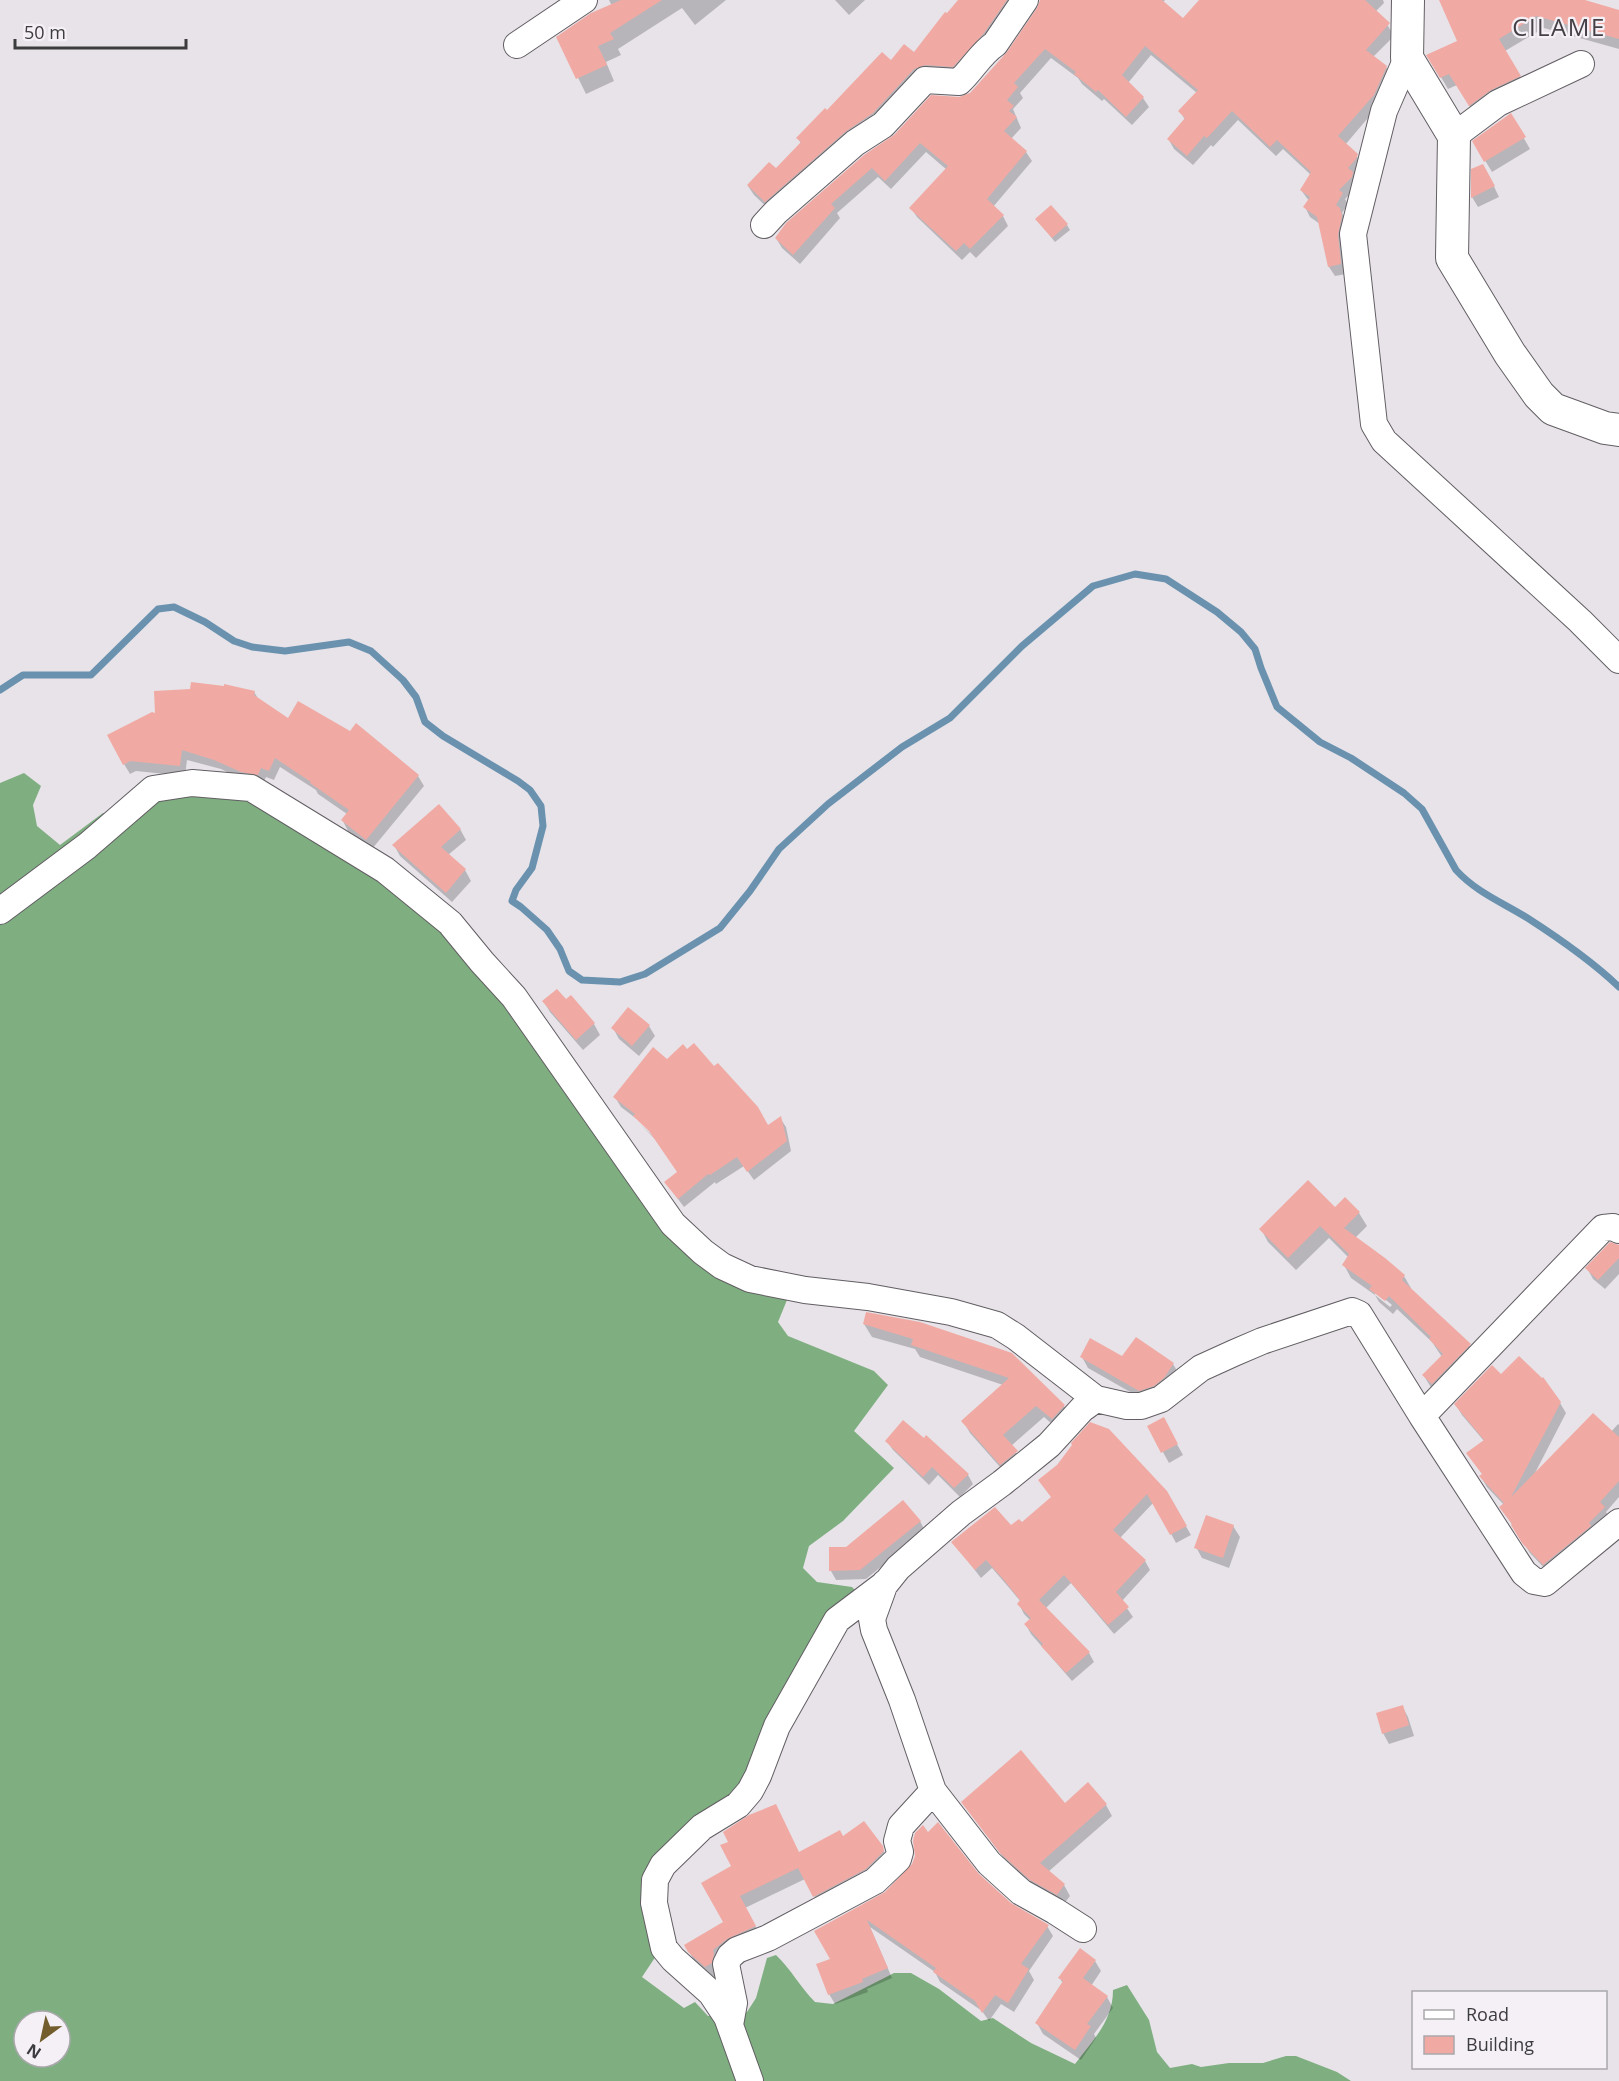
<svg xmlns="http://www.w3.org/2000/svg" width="1619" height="2081" font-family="'Open Sans',sans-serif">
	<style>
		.forest { fill: #7faf81; fill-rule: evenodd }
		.shadow { fill: #0003; fill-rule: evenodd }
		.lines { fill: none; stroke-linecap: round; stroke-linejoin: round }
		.stream { stroke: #6a92af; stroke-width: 7 }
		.building { fill: #f0aaa3 }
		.minor-casing { stroke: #625e63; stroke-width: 28 }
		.tertiary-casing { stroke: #625e63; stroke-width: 34 }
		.minor { stroke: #fff; stroke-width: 26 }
		.tertiary { stroke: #fff; stroke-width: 32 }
		.labels { text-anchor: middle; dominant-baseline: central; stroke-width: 4.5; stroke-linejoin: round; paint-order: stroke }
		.quarter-label { font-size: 24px; letter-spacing: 1.5px; fill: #444045; stroke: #f4f0f6 }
	</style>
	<rect width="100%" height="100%" fill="#e7e3e9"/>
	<path class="forest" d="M24 773 41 786 33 805 37 826 60 845 103 813 126 820 156 798 192 789 249 793 381 875 477 966 669 1228 748 1285 787 1300 778 1322 788 1336 874 1371 888 1385 854 1431 894 1468 843 1521 809 1546 803 1568 817 1582 852 1587 857 1592 754 1774 659 1862 660 1950 642 1977 684 2008 695 2002 708 2016 747 2012 756 1998 767 1958 776 1955C791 1969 800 1987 815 2002L833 2004 894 1973H911L939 1989 981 2021 993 2018 1031 2043 1075 2064C1093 2040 1113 2021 1113 1990L1127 1985 1149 2020 1157 2052 1170 2068 1192 2064 1201 2067 1229 2063H1263L1286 2056H1296L1337 2072 1351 2081H0V783ZM24 2021H60V2057H24Z"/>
	<path class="shadow" d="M609 0H726L695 25 682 8 618 49 621 55 606 62 614 81 586 94 558 37 612 6Z
		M835 0H865L849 15Z
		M960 0H1019L959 76 931 74 771 211 754 195 748 186 776 170 801 144 798 138 828 112 891 62 914 54Z
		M1041 0H1165L1163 2 1183 20 1201 0H1383L1384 3 1375 12 1388 26 1394 36 1373 57 1386 67 1392 77 1379 105 1345 145 1356 155 1362 165 1354 177 1358 183 1357 187 1345 199 1348 204 1342 213 1345 219 1346 274 1335 276 1329 267 1320 224 1310 217 1305 207 1309 201 1301 190 1311 175 1283 149 1276 156 1238 120 1213 147 1211 145 1193 165 1174 149 1169 140 1185 120 1180 111 1197 93 1151 55 1128 83 1143 98 1149 107 1132 125 1104 99 1102 101 1082 84 1078 78 1051 58 1020 93 1023 98 1013 109 1021 128 1011 139 1026 152 1032 161 993 207 1003 216 1008 226 976 258 970 252 962 260 917 217 911 208 947 170 926 152 891 189 878 177 837 213 840 218 800 264 782 248 776 238 959 98 970 94 1009 53 1039 9Z
		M1440 0H1579L1619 11V49L1544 28 1505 51 1526 88 1476 117 1457 85 1448 89 1428 55 1459 42Z
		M1511 116 1530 149 1492 172 1474 142Z
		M1489 176 1499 197 1478 207 1472 197Z
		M1037 220 1067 225 1070 230 1055 242Z
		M254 692 259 700 289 720 351 733 356 726 418 776 424 786 372 849 348 831 343 821 347 814 318 794 316 790 280 767 274 780 266 777 263 784 248 782 221 769 187 760 185 776 136 771 130 774 124 764Z
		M460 829 466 840 448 855 465 870 471 881 452 902 400 856 394 845Z
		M571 997 594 1024 600 1035 583 1050 550 1012 544 1002 566 1001Z
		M649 1026 655 1036 639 1056 619 1039 613 1028Z
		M615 1097 767 1127 780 1118 786 1127 791 1151 754 1180 744 1166 716 1184 715 1182 684 1207 666 1183 678 1172 656 1140 640 1124 654 1137 656 1135 638 1118V1120L621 1107Z
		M1335 1209 1359 1213 1367 1226 1355 1238 1404 1276 1412 1290 1469 1345 1477 1358 1432 1389 1424 1376 1442 1357 1432 1342 1397 1309 1393 1314 1379 1302 1375 1295 1351 1278 1344 1265 1349 1258 1329 1238 1296 1270 1268 1242 1261 1229ZM1375 1291 1392 1305 1390 1307 1375 1295Z
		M1619 1245V1274L1605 1289 1593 1279 1587 1268Z
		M920 1323 1064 1406 1071 1418 1060 1431 1044 1417 1011 1446 1024 1464 1008 1476 970 1433 963 1421 1003 1385 920 1357 915 1349 872 1337 864 1324Z
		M1082 1357 1123 1358 1173 1364 1179 1374 1146 1401 1088 1368Z
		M1501 1376 1560 1403 1566 1413 1534 1475 1611 1432 1618 1424 1619 1425V1497L1606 1512 1610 1518 1550 1574 1530 1553 1501 1507 1504 1505 1487 1487 1481 1477 1483 1475 1468 1454 1484 1441 1462 1415 1456 1405Z
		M1163 1419 1183 1455 1169 1463 1149 1427Z
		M887 1441 968 1475 973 1484 960 1497 938 1475 929 1485 893 1450Z
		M1040 1481 1166 1492 1191 1535 1176 1543 1154 1502 1120 1538 1145 1561 1150 1570 1122 1601 1133 1617 1114 1634 1071 1583 1045 1609 1089 1653 1094 1662 1072 1681 1031 1634 1026 1625 1030 1620 1024 1614 1019 1604 1021 1602 1011 1590 992 1568 981 1578 953 1542 1022 1524 1052 1498Z
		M920 1521 925 1531 866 1579 836 1580 831 1571 847 1548Z
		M1233 1526 1240 1537 1229 1568 1202 1558 1196 1547Z
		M1402 1706 1408 1717 1414 1736 1389 1744 1383 1733Z
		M963 1802 1106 1805 1112 1816 1048 1872 1064 1885 1070 1896 1063 1905 1038 1890 1008 1864Z
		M927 1834 1010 1904 1047 1926 1053 1936 1029 1971 1034 1980 1014 2012 1001 2004 989 2021 982 2011 940 1982 935 1972 870 1927 892 1978 867 1989 868 1992 835 2004 829 1994 832 1960 883 1895 910 1871Z
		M843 1838 881 1847 889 1859 821 1908 805 1879 745 1908 762 1938 712 1978 696 1964 686 1946 725 1922 703 1884Z
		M1095 1961 1101 1971 1091 1986 1107 1997 1113 2008 1094 2034 1096 2038 1081 2060 1043 2034 1037 2023 1063 1984 1060 1978Z"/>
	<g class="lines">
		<path class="stream" d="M0 690 23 675H91L158 609 174 607 205 622 234 641 252 647 285 651 349 642 371 651 403 680 416 697 425 722 443 736 518 781 530 790 541 806 543 826 532 868 516 890 512 901 521 907 547 930 560 949 569 971 582 980 620 982 645 974 720 928 750 891 779 849 828 804 902 747 950 718 1022 646 1093 586 1135 574 1166 579 1217 612 1241 632 1255 649 1261 668 1277 707 1320 742 1351 758 1404 793 1422 809 1456 870C1477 893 1504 903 1529 919 1560 939 1593 962 1619 987"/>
	</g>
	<path class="building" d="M621 0H662L610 33 614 39 598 46 607 65 576 79 556 37 591 13Z
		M958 0H1007L984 33 953 67 925 65 914 69 873 113 845 132 765 202 747 185 769 162 776 168 801 142 796 138 825 108 827 110 882 52 891 60 904 44 914 52 945 12 947 13Z
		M1040 0H1162L1183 18 1199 0H1365L1390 23 1366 50 1387 66 1374 95 1338 136 1358 154 1356 159 1348 168 1353 172 1352 177 1339 190 1343 193 1336 205 1340 208 1342 216 1338 235 1341 264 1328 267 1317 217 1303 207 1310 197 1300 190 1311 172 1277 140 1270 147 1232 111 1207 138 1204 136 1187 156 1167 139 1185 118 1178 111 1198 90 1145 46 1122 75 1144 97 1126 117 1098 90 1096 92 1074 74 1076 72 1045 49 1014 83 1018 87 1007 100 1014 106 1009 111 1017 117 1004 131 1027 151 987 199 1004 215 970 249 964 243 956 251 909 208 948 166 920 143 885 181 872 168 831 204 835 208 793 255 775 238 786 223 864 155 894 135 931 95 959 97 970 93 1007 52 1037 8Z
		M1439 0H1585L1619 10V39L1536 16 1499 39 1521 76 1491 90 1469 106 1449 74 1440 78 1426 55 1457 41Z
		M1511 113 1526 137 1484 162 1472 141Z
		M1483 164 1495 186 1471 198V169Z
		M1051 205 1068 224 1052 238 1035 219Z
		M191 682 224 686V684L255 691 254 695 288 718 298 701 350 731 356 723 419 775 366 840 341 820 349 810 310 783 311 782 275 758 269 771 261 768 258 775 241 772 214 760 182 750 180 766 130 761 123 765 107 735 152 712 155 713 154 691 190 689Z
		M439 804 461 829 441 847 466 869 446 893 392 845Z
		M557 989 566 999 571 995 595 1023 576 1040 542 1001Z
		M628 1007 650 1025 632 1046 611 1028Z
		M694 1043 714 1066 718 1063 758 1107 768 1125 781 1116 787 1141 747 1172 737 1157 710 1175 708 1174 678 1199 664 1182 677 1172 649 1131 633 1116 635 1114 613 1097 653 1047 667 1059 683 1044 687 1049Z
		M1308 1180 1335 1207 1345 1197 1360 1212 1344 1228 1385 1258 1405 1275 1402 1280 1471 1344 1432 1384 1422 1375 1443 1354 1429 1339 1431 1337 1389 1296 1385 1301 1369 1289 1372 1286 1342 1265 1349 1254 1320 1226 1288 1258 1259 1229Z
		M1610 1242 1619 1245V1258L1598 1280 1585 1268Z
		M866 1312 920 1322 1012 1353 1065 1405 1052 1419 1036 1406 1003 1435 1018 1451 1000 1465 961 1421 1009 1378 911 1345 913 1339 863 1324Z
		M1136 1337 1174 1363 1164 1378 1154 1386 1139 1391 1080 1357 1090 1338 1122 1356Z
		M1519 1356 1542 1378 1543 1377 1561 1402 1511 1497 1593 1413 1619 1437V1481L1600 1502 1605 1507 1589 1523 1591 1526 1543 1565 1522 1543 1511 1525 1512 1524 1499 1507 1504 1503 1479 1476 1482 1474 1466 1453 1484 1440 1454 1404 1492 1365 1501 1374Z
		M1164 1417 1178 1444 1161 1453 1147 1426Z
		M903 1420 924 1438 926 1435 969 1474 954 1488 932 1467 923 1477 885 1441Z
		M1090 1422 1109 1429 1167 1491 1187 1526 1170 1535 1147 1494 1113 1530 1146 1560 1116 1592 1129 1607 1108 1625 1064 1575 1039 1600 1090 1652 1066 1673 1041 1646 1043 1644 1024 1624 1031 1618 1017 1604 1020 1600 1004 1580 986 1560 975 1570 951 1542 995 1507 1011 1525 1019 1519 1022 1522 1051 1497 1038 1480 1057 1465 1072 1445 1071 1443Z
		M903 1500 921 1521 860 1570 829 1571V1547H846Z
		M1206 1515 1234 1525 1223 1558 1194 1548Z
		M1403 1705 1409 1725 1382 1734 1376 1713Z
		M1021 1750 1065 1803 1088 1782 1107 1804 1040 1863 1065 1884 1057 1895 1030 1880 1000 1853 961 1802Z
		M776 1804 799 1852 840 1830 843 1836 864 1821 883 1846 884 1851 866 1869 813 1897 798 1868 740 1896 756 1926 727 1939 713 1950 714 1954 712 1963 705 1967 688 1952 684 1945 723 1922 701 1883 731 1866 720 1845 728 1842 723 1832 749 1815Z
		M938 1822 979 1874 1011 1903 1049 1925 1021 1964 1029 1969 1008 2003 995 1995 982 2013 975 2001 933 1972 936 1968 867 1920 888 1968 862 1979 863 1982 828 1995 816 1964 830 1959 814 1931 885 1892 912 1864 915 1856 913 1841 915 1833 923 1825 928 1832Z
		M1080 1948 1096 1960 1083 1978 1108 1996 1087 2024 1091 2026 1075 2050 1035 2023 1063 1981 1058 1978Z"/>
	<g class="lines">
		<defs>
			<path id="minor" d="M517 45 584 0
				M1407 58 1384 111 1353 234 1374 424 1384 441 1580 621 1619 660
				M1454 136 1498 103 1581 64
				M764 225 776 212 855 143 883 125 925 80 959 82C972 70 981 53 995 44L1025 0
				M0 911 87 846 153 789 192 783 251 788 385 870 450 923 482 962 514 997 673 1224 703 1252 722 1266 750 1279 805 1290 868 1297 951 1312 997 1325 1016 1337 1096 1399 1127 1406H1141L1161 1399 1201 1368 1234 1353 1262 1341 1352 1311 1359 1314 1422 1416 1524 1573 1534 1581 1545 1583 1619 1522
				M1422 1416 1603 1228 1613 1227 1619 1230
				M885 1583 872 1619 874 1630 902 1700 933 1791 989 1863 1021 1892 1055 1911 1083 1929
				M730 2025 734 2003 726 1964 730 1956 737 1950 768 1938 875 1881 898 1859 900 1852 897 1841 901 1826 933 1791
				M750 2081 727 2017 711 1993 673 1959 664 1948 654 1903 655 1880 663 1865 702 1827 738 1805 750 1791 758 1776 777 1726 837 1620 886 1583 898 1568 961 1513 1002 1483 1049 1445 1082 1409 1096 1399"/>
			<path id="tertiary" d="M1408 0 1407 58 1454 136 1452 258 1510 354 1539 395 1553 409 1605 428 1619 430"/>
		</defs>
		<use href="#minor" class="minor-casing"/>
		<use href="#tertiary" class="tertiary-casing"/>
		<use href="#minor" class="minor"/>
		<use href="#tertiary" class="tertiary"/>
	</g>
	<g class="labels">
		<g class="quarter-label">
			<text x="1559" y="26">CILAME</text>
		</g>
	</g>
	<rect x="1412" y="1991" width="195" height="78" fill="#f4f0f6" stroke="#aaa8ac" stroke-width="1.5"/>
	<rect x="1424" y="2010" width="30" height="9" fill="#ffffff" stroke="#aaa8ac" stroke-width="1.5"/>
	<text x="1466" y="2021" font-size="18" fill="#3c3b3d">Road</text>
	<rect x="1424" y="2036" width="30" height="18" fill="#f0aaa3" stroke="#aaa8ac" stroke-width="1.5"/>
	<text x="1466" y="2051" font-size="18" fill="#3c3b3d">Building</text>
	<g transform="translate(42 2039) rotate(213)"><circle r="28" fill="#f4f0f6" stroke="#aaa8ac" stroke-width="1.5"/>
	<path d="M0-4.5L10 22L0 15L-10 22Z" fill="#735d2d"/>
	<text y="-9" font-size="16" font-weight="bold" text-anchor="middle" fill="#3c3b3d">N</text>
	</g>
	<path d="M15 39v9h171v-9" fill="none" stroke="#3c3b3d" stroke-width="3"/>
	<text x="24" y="39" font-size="18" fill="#3c3b3d" stroke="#f4f0f6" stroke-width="4.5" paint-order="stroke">50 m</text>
</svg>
